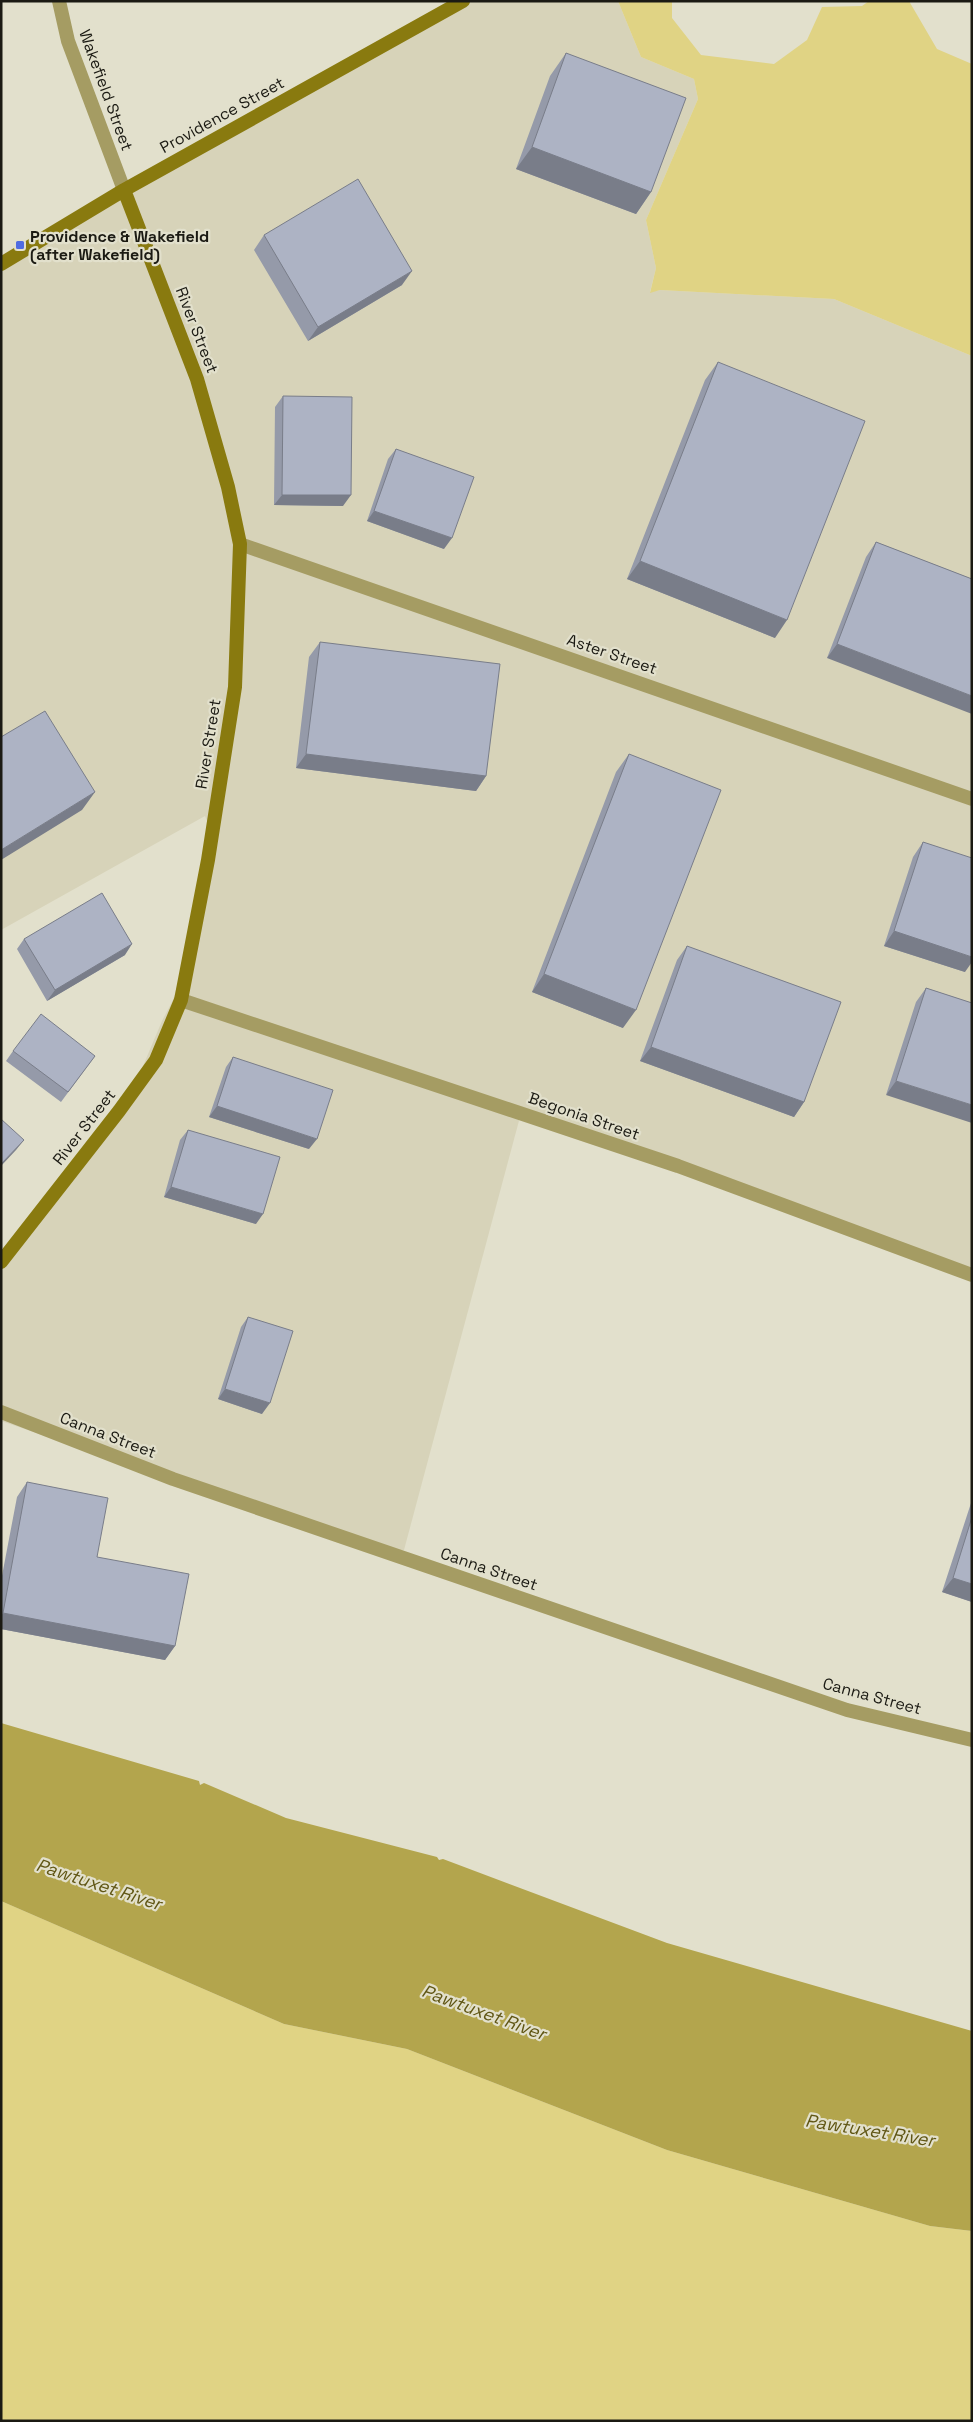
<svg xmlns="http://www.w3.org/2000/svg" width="973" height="2422" font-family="'Space Grotesk',sans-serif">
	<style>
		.built { fill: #d7d3b9 }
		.green { fill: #e0d384 }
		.water { fill: #b3a54d }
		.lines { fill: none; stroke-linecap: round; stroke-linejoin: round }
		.minor { stroke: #a59c63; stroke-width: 14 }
		.tertiary { stroke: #a59c63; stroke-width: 14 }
		.secondary { stroke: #897a0f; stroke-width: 14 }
		.wall { fill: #959aa9 }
		.shaded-wall { fill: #797d89 }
		.building { fill: #adb3c4; stroke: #797d89 }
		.poi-dot { fill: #4f6ce1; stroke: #e2e0cc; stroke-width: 2 }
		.labels { text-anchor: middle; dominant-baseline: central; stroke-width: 4.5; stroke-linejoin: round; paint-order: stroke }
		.street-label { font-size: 16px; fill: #1b1a13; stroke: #e2e0cc }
		.poi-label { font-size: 16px; font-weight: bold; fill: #1b1a13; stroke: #e2e0cc; text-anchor: start }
		.water-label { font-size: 18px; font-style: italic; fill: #605614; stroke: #e2e0cc }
	</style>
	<rect width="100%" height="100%" fill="#e2e0cc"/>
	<path class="built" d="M466 1H618L641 57 694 79 698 99 646 220 656 268 650 292 660 290 834 299 972 356V1274L520 1117 404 1550 388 1552 1 1421V1259L121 1118 162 1021 173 1000 193 933 210 828 205 816 1 930V264Z"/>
	<path class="green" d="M618 1H672V18L701 55 774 64 807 40 822 7 862 6 869 1H909L937 49 972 64V356L834 299 660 290 650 293 656 268 646 220 698 99 694 79 641 57Z
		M1 1901 284 2024 407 2049 667 2150 930 2226 972 2231V2421H1Z"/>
	<path class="water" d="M1 1723 199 1781 200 1785 204 1783 286 1818 437 1857 439 1860 443 1859 667 1943 972 2031V2231L930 2226 667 2150 407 2049 284 2024 1 1901Z"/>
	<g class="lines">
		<path class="minor" d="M240 544 972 799
			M181 1000 678 1166 972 1275
			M1 1412 173 1479 847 1710 972 1740"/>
		<path class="tertiary" d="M59 1 68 41 124 190"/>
		<path class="secondary" d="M1 264 124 190 463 1
			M1 1262 119 1111 156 1060 181 1000 208 860 235 687 240 544 228 487 197 379 124 190"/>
	</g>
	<path class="wall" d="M566 53 651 192 636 214 516 169 550 76Z
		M264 235 402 285 308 341 254 250Z
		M718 362 775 638 627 579 705 380Z
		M283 396 343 506 274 505 275 407Z
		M396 449 444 549 367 521 388 459Z
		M876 542 972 579 827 658 866 557Z
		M320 642 486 776 476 791 296 768 309 657Z
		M629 754 623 1028 532 992 616 772Z
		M923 842 965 972 884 946 913 857Z
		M24 939 125 955 47 1001 17 949Z
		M687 946 804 1102 794 1117 640 1061 677 960Z
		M926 988 972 1003 886 1095 916 1002Z
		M13 1051 95 1056 61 1102 6 1061Z
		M233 1057 309 1149 209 1117 226 1067Z
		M188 1130 256 1224 164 1197 180 1140Z
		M248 1317 262 1414 218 1399 241 1327Z
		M27 1482 97 1557 175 1646 165 1660 1 1629V1581L17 1497Z
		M972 1500V1602L942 1592Z"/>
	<path class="shaded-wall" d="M532 147 651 192 636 214 516 169Z
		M412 271 402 285 308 341 318 327Z
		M282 495H351L343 506 274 505Z
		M374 511 452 538 444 549 367 521Z
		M640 561 787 620 775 638 627 579Z
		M837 644 972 696V714L827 658Z
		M306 754 486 776 476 791 296 768Z
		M95 792 82 810 1 860V850Z
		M894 931 972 957V962L965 972 884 946Z
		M132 944 125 955 47 1001 55 990Z
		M544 974 636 1010 623 1028 532 992Z
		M651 1047 804 1102 794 1117 640 1061Z
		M896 1081 972 1105V1123L886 1095Z
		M217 1106 317 1139 309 1149 209 1117Z
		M24 1140 16 1150 1 1166V1164Z
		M171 1187 263 1214 256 1224 164 1197Z
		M225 1389 270 1403 262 1414 218 1399Z
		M953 1578 972 1584V1602L942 1592Z
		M3 1613 175 1646 165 1660 1 1629V1615Z"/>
	<path class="building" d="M566 53 686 98 651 192 532 147Z
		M358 179 412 271 318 327 264 235Z
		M718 362 865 421 787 620 640 561Z
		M283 396 352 397 351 495H282Z
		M396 449 474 477 452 538 374 511Z
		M876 542 972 579V696L837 644Z
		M320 642 500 664 486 776 306 754Z
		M45 711 95 792 1 850V737Z
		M629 754 721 790 636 1010 544 974Z
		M923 842 972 858V957L894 931Z
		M102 893 132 944 55 990 24 939Z
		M687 946 841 1002 804 1102 651 1047Z
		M926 988 972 1003V1105L896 1081Z
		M41 1014 95 1056 68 1092 13 1051Z
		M233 1057 333 1090 317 1139 217 1106Z
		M1 1119 24 1140 1 1164Z
		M188 1130 280 1157 263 1214 171 1187Z
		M248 1317 293 1331 270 1403 225 1389Z
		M27 1482 108 1498 97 1557 189 1574 175 1646 3 1613Z
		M972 1517V1584L953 1578Z"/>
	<rect class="poi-dot" x="15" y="240" width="10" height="10" rx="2.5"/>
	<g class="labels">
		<g class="street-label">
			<text transform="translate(106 90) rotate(70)">Wakefield Street</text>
			<text transform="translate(222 115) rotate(-29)">Providence Street</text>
			<text transform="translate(197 330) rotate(69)">River Street</text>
			<text transform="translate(612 654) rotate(19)">Aster Street</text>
			<text transform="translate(208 744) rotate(-81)">River Street</text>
			<text transform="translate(584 1116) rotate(19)">Begonia Street</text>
			<text transform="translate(84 1127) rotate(-52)">River Street</text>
			<text transform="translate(108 1435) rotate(21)">Canna Street</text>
			<text transform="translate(489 1569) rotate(19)">Canna Street</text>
			<text transform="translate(872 1696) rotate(15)">Canna Street</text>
		</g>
		<g class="poi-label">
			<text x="30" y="236">Providence &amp; Wakefield<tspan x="30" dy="18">(after Wakefield)</tspan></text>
		</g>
		<g class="water-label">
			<text transform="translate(99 1884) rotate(18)">Pawtuxet River</text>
			<text transform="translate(484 2012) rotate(20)">Pawtuxet River</text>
			<text transform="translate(870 2130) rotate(9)">Pawtuxet River</text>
		</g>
	</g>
	<rect width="973" height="2422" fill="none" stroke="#1b1a13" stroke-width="5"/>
</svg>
